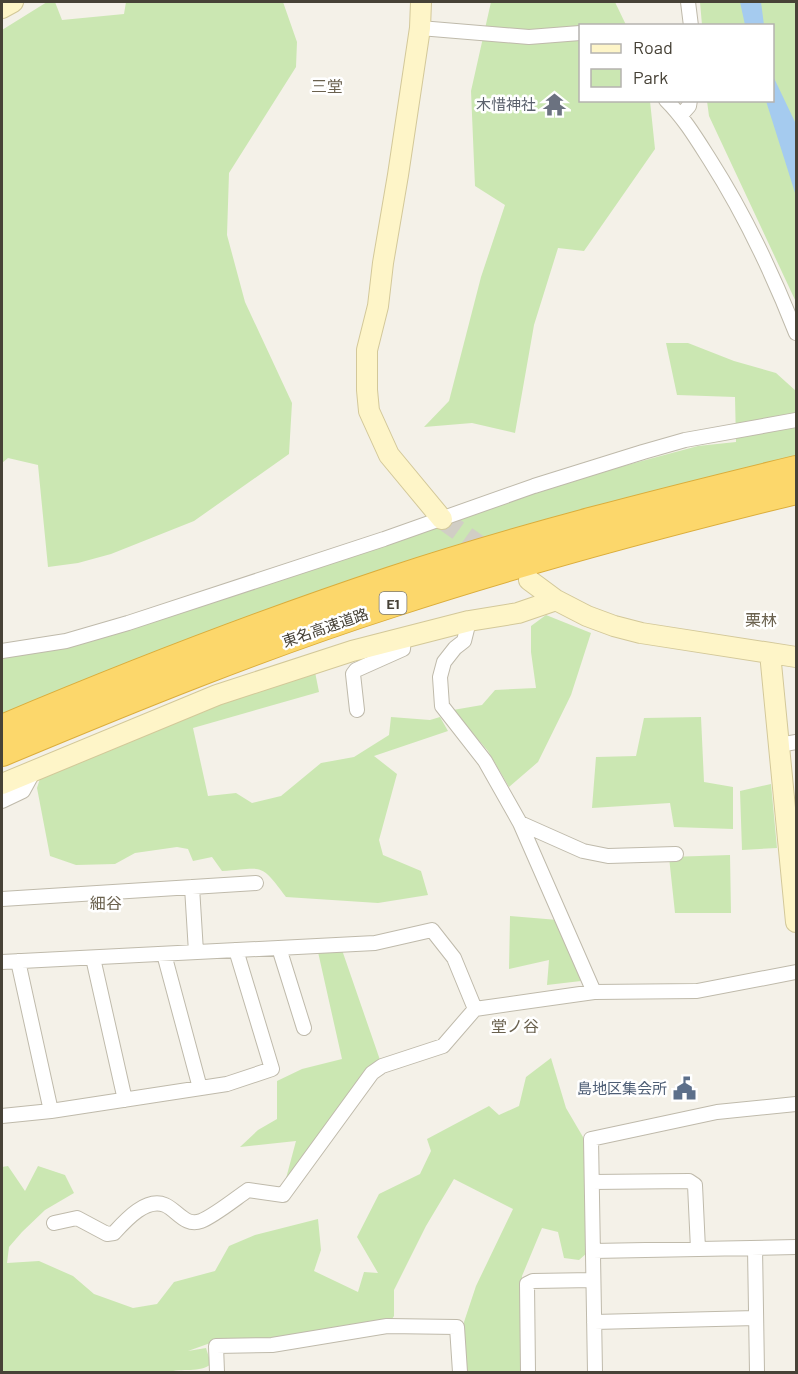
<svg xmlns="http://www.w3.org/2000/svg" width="798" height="1374" font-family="Barlow,'Noto Sans JP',sans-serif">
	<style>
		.green { fill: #cbe7b2 }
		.water { fill: #a5cbef }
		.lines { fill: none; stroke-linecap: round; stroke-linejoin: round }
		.secondary-tunnel { stroke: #d1cec5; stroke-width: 20; stroke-dasharray: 20 10; stroke-linecap: butt }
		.street-casing { stroke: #bfbaab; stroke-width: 16 }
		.secondary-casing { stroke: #d3c899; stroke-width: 22 }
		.highway-casing { stroke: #dbad3b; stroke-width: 28 }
		.street { stroke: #fff; stroke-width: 14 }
		.secondary { stroke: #fef5c8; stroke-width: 20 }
		.highway { stroke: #fcd76b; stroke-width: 26 }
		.labels { text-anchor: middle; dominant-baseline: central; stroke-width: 5; stroke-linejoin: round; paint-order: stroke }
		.shield { fill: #fff; stroke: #7e7b73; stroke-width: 1.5 }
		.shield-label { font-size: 14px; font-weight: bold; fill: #474237 }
		.worship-label { font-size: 15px; fill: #5b616d; stroke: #fff; text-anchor: end }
		.street-label { font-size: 15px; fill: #474237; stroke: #fff }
		.service-label { font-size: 15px; fill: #4e5e75; stroke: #fff; text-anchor: end }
		.neighbourhood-label { font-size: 16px; fill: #6a614e; stroke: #fff }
	</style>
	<rect width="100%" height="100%" fill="#f4f1e8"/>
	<path class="green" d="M47 2H55L62 20 124 14 126 2H283L297 42 296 67 229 173 227 235 245 302 292 403 289 454 194 521 111 554 78 563 48 567 38 465 8 458 2 463V30Z
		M491 2H615L626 25 580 26V100L650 101 655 149 584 251 558 248 534 325 515 433 472 423 424 427 449 401 481 277 505 205 475 186 471 91Z
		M700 2H796V302L709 116 707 101 772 100V26L702 25Z
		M666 343H688L734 361 776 373 796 391V462L2 718V654L152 622 526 492 698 446 736 442 735 397 677 395Z
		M546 615 591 633 571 695 538 762 509 787 488 751 453 710 482 705 495 690 536 688 531 652V626Z
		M314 667 319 692 193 728 208 796 236 793 252 803 281 796 321 763 354 757 389 735 391 717 430 720 440 717 448 731 374 756 397 774 379 840 383 855 421 871 428 895 378 903 286 897C260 862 264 868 222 871L212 857 193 861 188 849 177 847 135 853 115 864 76 865 50 856 37 788 42 772Z
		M701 717 704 782 733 787V829L674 827 670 803 592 808 596 757 636 756 644 718Z
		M771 784 777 848 742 850 740 791Z
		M730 855 731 913H675L669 857Z
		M510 916 558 920 581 981 547 985 549 960 509 969Z
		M342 950 380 1060 364 1085 284 1186 296 1141 240 1147 258 1130 277 1119V1081L302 1069 342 1059 318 952Z
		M551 1058 566 1108 583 1137 586 1148 587 1253 579 1260 564 1258 558 1232 542 1228 522 1276 524 1372H466L464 1322 476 1286 513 1209 454 1179 426 1226 394 1290V1316L390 1322 268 1338 216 1341 188 1351 206 1348 211 1364C201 1373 181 1368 168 1372H2V1167L8 1166 25 1191 38 1166 65 1175 74 1193 45 1210 22 1232 9 1247 7 1263 39 1261 73 1276 94 1294 133 1308 157 1304 174 1282 215 1271 229 1246 255 1235 318 1219 321 1250 314 1271 358 1292 364 1272 378 1273 357 1237 379 1194 420 1174 431 1151 427 1139 489 1106 499 1115 519 1106 526 1077Z"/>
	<path class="water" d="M740 2H761L764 25H745Z
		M773 76 796 124V196L766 101 772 100Z"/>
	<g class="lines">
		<path class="secondary-tunnel" d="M442 519 494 556"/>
		<defs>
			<path id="street" d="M688 2 691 26
				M420 28 529 37 580 33
				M666 100C684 118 696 138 710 160 745 215 772 272 796 333
				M681 115 689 106 690 100
				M469 621 464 641 455 648 444 662 440 677 442 706 485 761 520 823 594 992
				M2 651 66 641 128 623 384 539 534 486 643 452 685 440 796 420
				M357 710 353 674 356 670 403 649 404 637
				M779 745 796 742
				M2 801 23 791 35 769
				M520 823 583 851 608 856 676 854
				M192 887 196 952
				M2 899 256 883
				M279 948 304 1028
				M164 954 200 1088
				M93 958 125 1100
				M18 961 51 1111
				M2 962 375 943 432 930 454 958 475 1009 594 992 697 991 796 972
				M2 1116 51 1111 227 1084 272 1069 236 950
				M592 1182 689 1181 695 1185 698 1249
				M54 1223 77 1218 107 1234 114 1233C125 1221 146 1197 165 1205 177 1210 185 1227 201 1221 214 1216 235 1199 248 1190L283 1195 372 1073 382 1066 443 1046 475 1009
				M755 1248 757 1372
				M593 1251 796 1247
				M594 1322 756 1318
				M217 1372 216 1346 272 1345 387 1326 457 1327 460 1372
				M528 1372 527 1284 533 1281 593 1280
				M595 1372 591 1139 717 1112 796 1104"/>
			<path id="secondary" d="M421 2 420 28 398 175 383 263 378 306 367 350V390L369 411 389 455 442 519
				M2 8 13 2
				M529 580 556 600 587 616 614 626 641 633 796 657
				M770 653 796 922
				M2 784 217 695 352 651 469 621 518 613 556 600"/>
			<path id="highway" d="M2 728C130 674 259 624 391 580 524 536 660 502 796 469
				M2 753C131 699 261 646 395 603 527 560 661 524 796 491"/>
		</defs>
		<use href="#street" class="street-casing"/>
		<use href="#secondary" class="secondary-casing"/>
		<use href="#highway" class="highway-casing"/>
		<use href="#street" class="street"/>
		<use href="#secondary" class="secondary"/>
		<use href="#highway" class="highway"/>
	</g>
	<defs>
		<symbol id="temple-bare" viewBox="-9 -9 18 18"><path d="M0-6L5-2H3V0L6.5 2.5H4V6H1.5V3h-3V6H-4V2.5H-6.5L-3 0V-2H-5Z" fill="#6b7280" stroke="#fff" stroke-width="2.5" paint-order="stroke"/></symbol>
		<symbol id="civic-bare" viewBox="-9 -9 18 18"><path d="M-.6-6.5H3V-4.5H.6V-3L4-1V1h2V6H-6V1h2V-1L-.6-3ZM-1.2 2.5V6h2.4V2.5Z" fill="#5c6f8a" stroke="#fff" stroke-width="2.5" paint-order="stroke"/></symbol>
	</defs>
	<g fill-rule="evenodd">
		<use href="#temple-bare" x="538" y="88" width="33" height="33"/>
		<use href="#civic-bare" x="668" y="1072" width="33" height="33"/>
	</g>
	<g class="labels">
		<rect class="shield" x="379.5" y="592" width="27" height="22" rx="4.5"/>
		<g class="shield-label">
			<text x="393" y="603">E1</text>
		</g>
		<g class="worship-label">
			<text x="536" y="104">木惜神社</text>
		</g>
		<g class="street-label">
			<text transform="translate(325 627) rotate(-19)">東名高速道路</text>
		</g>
		<g class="service-label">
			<text x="667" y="1088">島地区集会所</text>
		</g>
		<g class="neighbourhood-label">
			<text x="327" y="85">三堂</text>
			<text x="761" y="619">栗林</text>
			<text x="106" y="902">細谷</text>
			<text x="515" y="1025">堂ノ谷</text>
		</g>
	</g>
	<rect width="798" height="1374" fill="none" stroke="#474237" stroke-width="6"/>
	<rect x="579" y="24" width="195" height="78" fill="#ffffff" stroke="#b5b3af" stroke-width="1.5"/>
	<rect x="591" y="44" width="30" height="9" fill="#fef5c8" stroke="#b5b3af" stroke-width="1.5"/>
	<text x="633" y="54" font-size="18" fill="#474237">Road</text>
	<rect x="591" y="69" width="30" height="18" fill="#cbe7b2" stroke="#b5b3af" stroke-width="1.5"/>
	<text x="633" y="84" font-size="18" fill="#474237">Park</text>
</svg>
